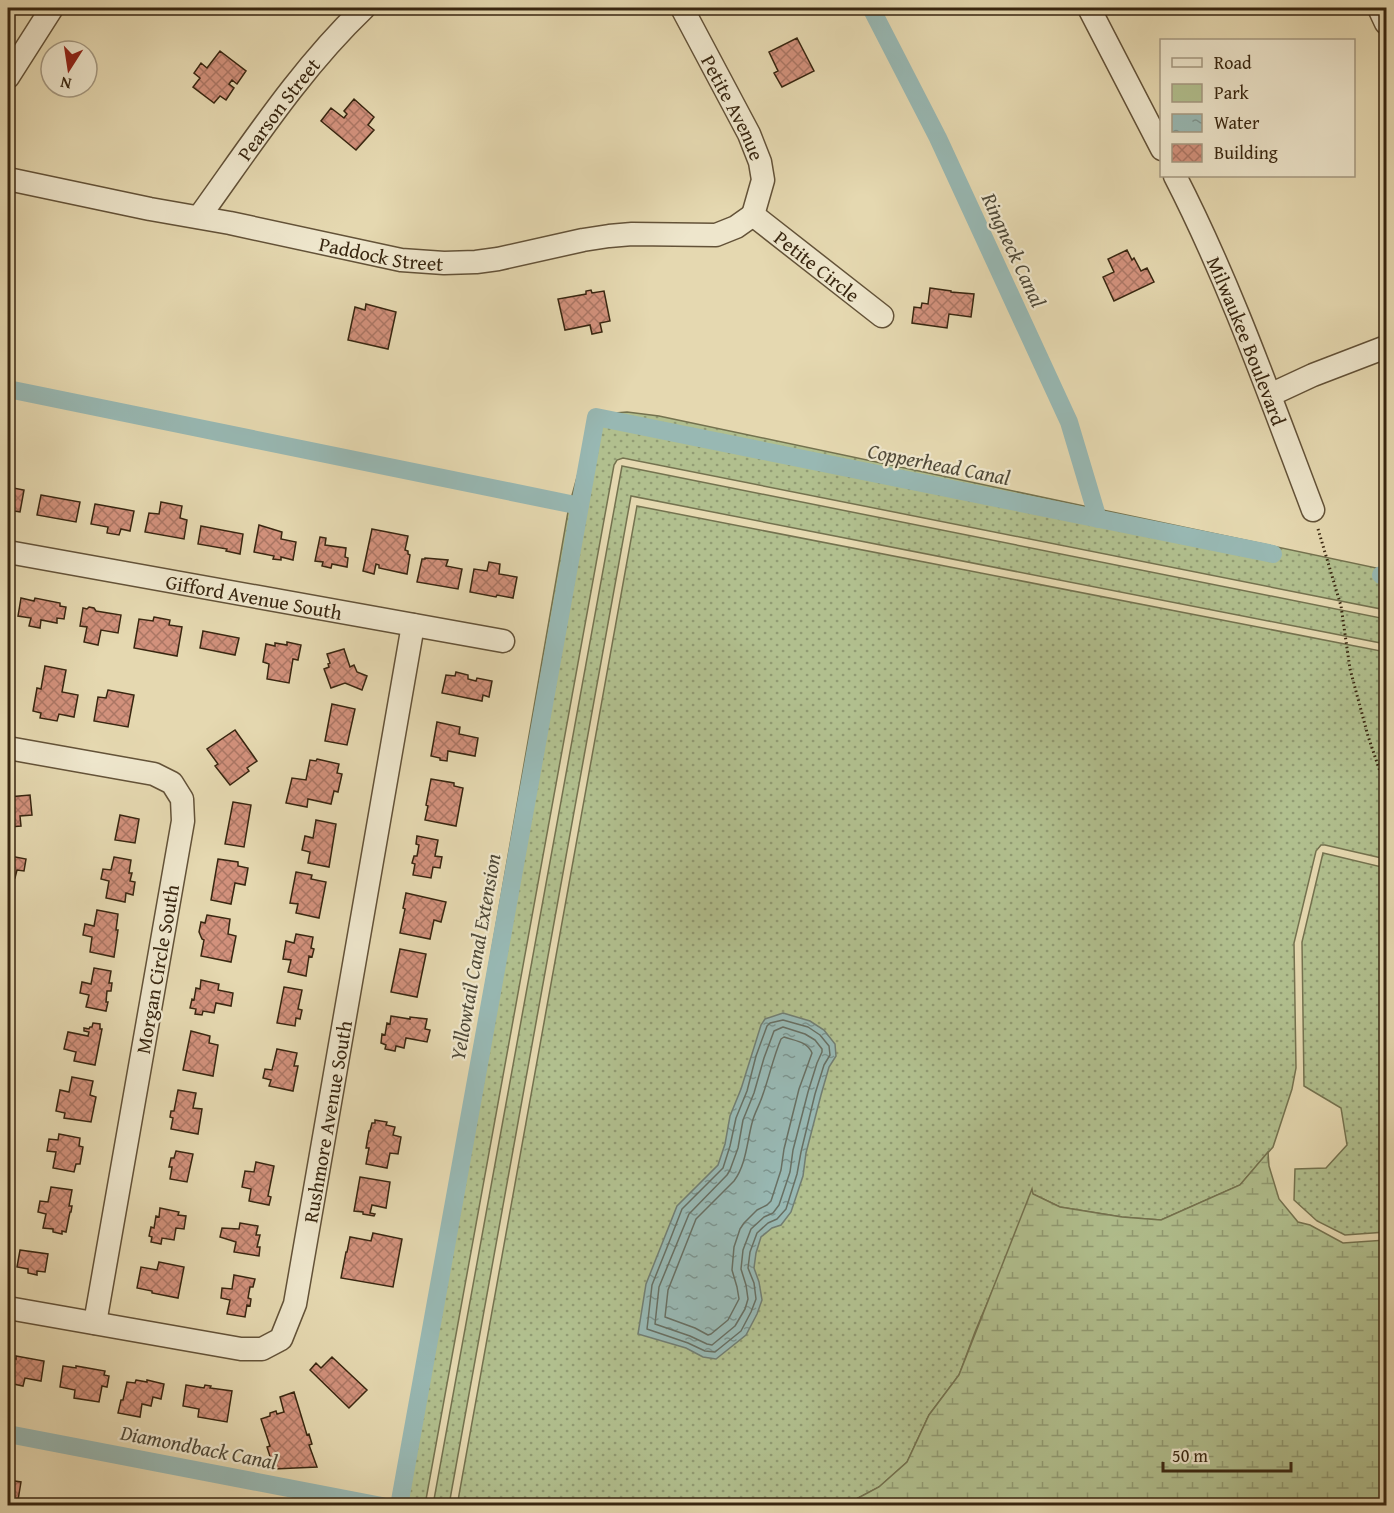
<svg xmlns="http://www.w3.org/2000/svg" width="1394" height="1513" font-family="'Gentium Book Plus',serif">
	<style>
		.green { fill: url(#green-dots); stroke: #74724f; stroke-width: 1.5 }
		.wetland { fill: url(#wetland-marsh); stroke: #74724f; stroke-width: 1.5 }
		.water { fill: url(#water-ripples); stroke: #727e72; stroke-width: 1.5 }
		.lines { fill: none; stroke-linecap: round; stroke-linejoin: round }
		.shore { stroke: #686f62; stroke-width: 1.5 }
		.canal { stroke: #98b8b3; stroke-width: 18 }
		.building { fill: url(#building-cross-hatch); stroke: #382610; stroke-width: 1.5 }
		.minor-casing { stroke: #635238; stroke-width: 25 }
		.path { stroke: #382610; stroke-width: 3; stroke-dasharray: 1.5 3; stroke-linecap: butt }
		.minor { stroke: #eee6cc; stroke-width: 22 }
		.labels { text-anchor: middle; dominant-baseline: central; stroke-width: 4.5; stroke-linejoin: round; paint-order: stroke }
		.street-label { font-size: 20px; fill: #382610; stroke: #eee6cc }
		.water-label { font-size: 21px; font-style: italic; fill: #504a39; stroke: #eee6cc }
	</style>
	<defs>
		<pattern id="green-dots" width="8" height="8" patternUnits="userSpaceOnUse" patternTransform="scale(1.5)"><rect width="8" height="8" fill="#b1bf8e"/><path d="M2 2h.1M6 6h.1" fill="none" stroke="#919b73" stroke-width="1.8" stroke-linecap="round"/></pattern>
		<pattern id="wetland-marsh" width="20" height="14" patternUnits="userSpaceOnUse" patternTransform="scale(1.5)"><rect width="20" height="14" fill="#b1bf8e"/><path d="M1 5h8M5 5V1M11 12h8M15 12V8" fill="none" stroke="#919b73"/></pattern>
		<pattern id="water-ripples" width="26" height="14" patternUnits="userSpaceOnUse" patternTransform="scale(1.5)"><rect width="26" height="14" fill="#98b8b3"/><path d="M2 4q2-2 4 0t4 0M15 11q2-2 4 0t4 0" fill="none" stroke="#7d9590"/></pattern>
		<pattern id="building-cross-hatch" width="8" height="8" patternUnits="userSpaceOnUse" patternTransform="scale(1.5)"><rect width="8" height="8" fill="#d2917c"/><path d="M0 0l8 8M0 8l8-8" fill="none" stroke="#ab7664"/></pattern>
	</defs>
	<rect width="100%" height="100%" fill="#e5d8b0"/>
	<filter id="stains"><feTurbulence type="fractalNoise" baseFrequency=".00333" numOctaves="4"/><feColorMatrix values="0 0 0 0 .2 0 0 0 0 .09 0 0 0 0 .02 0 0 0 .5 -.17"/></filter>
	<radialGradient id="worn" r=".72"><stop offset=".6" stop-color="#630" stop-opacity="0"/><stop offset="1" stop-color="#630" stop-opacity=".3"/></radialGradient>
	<path class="green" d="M627 412 659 416 1386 570V610L623 458 617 460 614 465 425 1505H395L569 506 590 431 605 416 615 413Z
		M622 466 1386 619V644L631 496 449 1505H433Z
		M637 506 1386 652V859L1325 845H1321L1316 851 1294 943 1296 1068 1292 1089 1273 1147 1240 1185 1161 1220 1122 1217 1060 1207 1033 1194 975 1332 959 1375 929 1415 907 1462 879 1487 845 1505 457 1506Z
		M1323 853 1386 868V1232L1345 1235 1317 1221 1294 1200 1295 1169 1326 1168 1347 1145 1341 1108 1304 1086 1302 942Z"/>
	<path class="wetland" d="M1268 1152 1269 1166 1279 1199 1298 1222 1310 1225 1343 1243 1386 1240V1505H845L879 1487 907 1462 929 1415 959 1375 1032 1189 1033 1194 1060 1207 1122 1217 1161 1220 1240 1185Z"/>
	<path class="water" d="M783 1013 810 1021 824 1030 835 1044 836 1056 829 1067 821 1095 806 1153 803 1176 791 1212 781 1225 772 1228 761 1237 756 1253 754 1268 759 1282 762 1300 757 1314 746 1335 716 1359 703 1357 686 1348 638 1334 646 1284 677 1206 718 1165 725 1144 730 1116 741 1089 761 1025 765 1019Z"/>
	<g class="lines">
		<path class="shore" d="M783 1020 808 1027 820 1035 829 1046 830 1055 824 1065 815 1094 801 1152 797 1174 786 1209 777 1219 768 1223 757 1233 750 1252 748 1268 754 1283 756 1299 751 1312 741 1331 715 1352 705 1351 688 1343 647 1329 652 1285 668 1245 682 1209 723 1168 730 1146 736 1118 747 1091 756 1056 767 1026 770 1023Z
			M783 1027 805 1034 815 1040 822 1049V1052L817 1063 808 1092 793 1150 790 1172 779 1205 773 1213 764 1217 751 1229 743 1250 741 1269 746 1285 748 1299 745 1309 735 1326 712 1345 707 1344 690 1336 655 1324 659 1287 689 1214 727 1175 730 1170 738 1148 743 1120 754 1093 764 1058 774 1031Z
			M784 1037C795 1041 807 1041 812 1053L799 1089 784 1149 781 1170 771 1201 767 1205 757 1210 744 1223 740 1229 734 1247 732 1270 737 1287 739 1299 728 1320 711 1334 708 1335 695 1328 665 1317 668 1290 696 1219 734 1181C746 1165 747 1142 752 1123 754 1114 759 1106 762 1097 769 1078 773 1058 781 1039Z"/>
		<path class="canal" d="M871 8 938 138 1069 422 1098 519
			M8 389 580 506
			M1381 575 1386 576
			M8 1434 382 1506
			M399 1506 596 417 1273 554"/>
	</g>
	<path class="building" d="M797 38 814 71 782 87 774 73 778 71 769 52Z
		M220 51 246 71 237 84 232 80 229 84 234 88 226 100 220 96 214 103 193 87 200 78 194 73 201 63 207 68Z
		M354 99 374 117 368 125 374 130 356 150 321 121 331 108 344 118 347 114 344 111Z
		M1127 250 1132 260 1134 258 1141 271 1147 268 1154 282 1114 301 1103 277 1114 272 1108 259Z
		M930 288 951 291V292L974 294 971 317 949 314 947 328 912 323 914 307 921 308 922 303 928 304Z
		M591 290 592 293 604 291 610 321 600 323 602 332 592 334 590 325 565 330 558 299 586 294V291Z
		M366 304 396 312 388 349 348 340 355 307 365 310Z
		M8 487 24 490 20 512 8 510Z
		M41 495 80 502 76 522 37 515Z
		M161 502 182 506 180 518 187 520 184 539 145 532 149 513 159 514Z
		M95 504 134 511 130 531 121 529 119 535 107 533 108 527 91 524Z
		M259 525 282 532 281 539 296 542 293 560 281 557V560L273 559 274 556 254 552Z
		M201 526 243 534 240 554 226 551 227 549 198 544Z
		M372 529 408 536 405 550 408 551V554L410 555 407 574 379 568V565L376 564 374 574 363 571Z
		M320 537 326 538 325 545 346 548 345 557 348 558 347 567 332 564 331 568 322 566 323 562 315 561Z
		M425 558 448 560 446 566 462 569 458 589 417 582 422 559H425Z
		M489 562 500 564 499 574 517 577 513 598 497 595 496 597 470 592 474 569 487 571Z
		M21 598 34 601 35 598 60 603V606L66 607 64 619 57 618V623L41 620 40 628 29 626 31 618 18 616Z
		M89 607 94 608 96 611 121 615 118 633 101 630 98 645 84 642 87 627 80 626 83 608 87 609Z
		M154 617 170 620 169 625 182 627 177 656 134 648 139 619 153 621Z
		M203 631 239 638 235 655 200 648Z
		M287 642 301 645 298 660 293 659 289 683 267 679 269 664 263 662 266 644 275 646V643L287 645Z
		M344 649 350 667 354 665 357 672 367 676 362 690 345 683 331 688 324 669 329 667 328 664 330 663 327 654Z
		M45 666 66 670 62 692 78 695 74 717 59 714 57 721 40 718 41 713 33 711 37 688 41 689Z
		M456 672 468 675V679L476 681 477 678 492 681 489 697 483 695 482 701 442 693 446 675 455 676Z
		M8 685H14V703H8Z
		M108 690 134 695 128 727 94 721 98 697 106 698Z
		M332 704 355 709 347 745 325 741Z
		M437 722 460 727 459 734 478 738 475 756 448 751 447 761 440 760V758L431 756Z
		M235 730 257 761 247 768 249 771 230 785 215 766 218 764 207 749Z
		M317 759 339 764 337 773 342 774 338 792 334 791 331 804 308 799 307 807 286 803 292 778 306 780 310 760 316 761Z
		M431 779 454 783V786L463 788 456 826 425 820 428 806 426 805Z
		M30 795 32 815 20 816 21 826 9 827 8 797Z
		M233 802 251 805 244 847 225 844Z
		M120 815 139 819 135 843 115 840Z
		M316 820 336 824 329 867 308 863 310 852 302 850 305 836 313 838Z
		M417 836 438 840 435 856 442 857 440 868 433 867 431 878 413 875 415 864 412 863 414 856H417L419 845 416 844Z
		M8 843 13 844 10 856 26 859 24 871 17 870 15 878 8 877Z
		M114 857 131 860 129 873H132L130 881 135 882 133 895 126 893 125 902 106 898 109 881 101 879 103 869 111 870Z
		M218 859 238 862V866L248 868 245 885 235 883 231 904 211 900Z
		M296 872 312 875 311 879 326 882 319 918 296 913 298 904 290 903Z
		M406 893 446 902 441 922 434 920 430 939 400 933 405 909 403 908Z
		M97 910 118 914 116 930H118L114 957 90 952 92 937 83 935 85 924 94 926Z
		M207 915 230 919 228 934 236 936 231 962 201 956 204 940 202 939 199 932 201 922 205 923Z
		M296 934 313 937 311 948 314 949 312 957 309 956 306 976 288 972 291 960 283 959 286 941 294 943Z
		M400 949 426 954 417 997 391 992Z
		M94 968 111 971 109 983H112L111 991H107L106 1002H108L106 1011 86 1007 89 995 80 993 82 982 91 984Z
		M201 980 219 984 218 990 233 993 231 1006 216 1003 214 1013 203 1011 202 1015 195 1014 196 1009 190 1008 192 999 194 1000 196 988 200 989Z
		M284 987 302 990 298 1009 302 1010 300 1019 296 1018 295 1026 277 1023Z
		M391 1016 410 1019V1017L427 1019 425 1029 430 1030 427 1042 406 1038 404 1048 396 1046 395 1051 385 1049 386 1045 381 1043 382 1034 385 1035 387 1023 390 1024Z
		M93 1023 100 1024V1029H102L95 1065 74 1061 76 1052 64 1049 68 1032 88 1036 89 1032 84 1031V1028L89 1029 90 1027H92Z
		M191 1031 210 1036 209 1043 218 1045 213 1076 183 1070Z
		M277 1049 297 1053 294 1066H298L293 1091 269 1086 271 1080 263 1078 265 1069 272 1070Z
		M72 1077 93 1081 90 1095 96 1097 91 1122 64 1118 65 1113 56 1111 60 1090 69 1092Z
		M178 1090 196 1093 193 1108 202 1109 198 1134 171 1129 173 1118 170 1117 171 1111H174Z
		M375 1120 387 1122 386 1125 395 1127 393 1135 401 1137 398 1154 390 1153 387 1168 366 1164 369 1148H366L369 1131H370L372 1123H375Z
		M59 1134 80 1138 79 1146 83 1147 80 1164H76L74 1172 53 1168 56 1152 47 1151 49 1139 58 1140Z
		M176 1151 193 1154 187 1182 170 1179 172 1167H169L171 1158H174Z
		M256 1162 274 1166 268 1196 271 1197 269 1205 249 1201 251 1189 242 1187 245 1171 254 1172Z
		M360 1177 390 1182 386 1208 372 1205 370 1213 375 1214 374 1216 363 1214V1212L354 1211Z
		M51 1187 72 1190 69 1206H72L71 1212H70L66 1232 62 1231V1234L53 1232V1229L43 1228 46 1214 38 1212 40 1201 48 1202Z
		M160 1208 179 1212 178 1215 186 1216 184 1229 176 1228 174 1240 162 1238 161 1244 151 1242 152 1237 149 1236 151 1227 154 1228 156 1216 159 1217Z
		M240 1223 258 1226 256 1235H260L257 1247H260L259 1256 234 1252 236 1242 220 1237 222 1228 239 1229Z
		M373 1233 402 1239 393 1287 341 1278 346 1252H347L350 1237 371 1241Z
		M20 1250 48 1254 45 1272 37 1271V1275L28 1273V1269L17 1267Z
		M159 1262 184 1267 178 1298 152 1293V1291L137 1288 141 1267 157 1270Z
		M234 1275 255 1279 253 1287H250L248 1298 251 1299 250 1306 247 1305 245 1317 227 1314 230 1300 221 1298 222 1288 232 1289Z
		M16 1356 44 1361 41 1381 25 1378 23 1386 13 1384 14 1376 8 1375V1357L16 1359Z
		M332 1357 367 1390 349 1408 310 1370 316 1363 321 1368Z
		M63 1366 76 1368V1366L105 1371 104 1375 109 1376 107 1387 102 1386 99 1402 74 1398 75 1390 60 1387Z
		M136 1380 147 1382V1380L164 1384 161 1399 153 1397 151 1406 142 1404 140 1417 118 1413 121 1400H123L127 1382 135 1383Z
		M186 1385 204 1388 205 1385 211 1386 210 1388 232 1391 227 1422 198 1417 199 1409 183 1406Z
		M294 1392 307 1435 309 1434 312 1444 309 1445 317 1467 274 1469 267 1447 270 1446 261 1419 270 1416V1413L276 1411 277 1414 284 1412 280 1397Z
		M8 1480 21 1482 17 1506H8Z
		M34 1500 62 1506H33Z"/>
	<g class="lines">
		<defs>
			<g id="minor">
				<path id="s1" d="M682 8 749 134 760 162 763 180 753 215"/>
				<path d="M1089 8 1162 149"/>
				<path d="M1379 8 1386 23"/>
				<path d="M8 77 52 8"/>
				<path id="s2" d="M1175 176C1230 283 1270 397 1313 510"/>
				<path id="s3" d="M8 179 150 209 230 223 401 260 444 263 476 262 498 259 583 240 609 236 632 234 716 235 736 227 753 215"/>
				<path id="s4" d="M753 215 882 316"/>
				<path id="s5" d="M199 217C251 145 300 69 364 8"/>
				<path d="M1270 395 1313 375 1386 347"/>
				<path id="s6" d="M8 552 503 641"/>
				<path d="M8 748 154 774 172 783 182 799 183 821 95 1323"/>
				<path id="s7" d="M8 1308 241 1349H262L281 1339 295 1304 413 625"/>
			</g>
		</defs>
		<use href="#minor" class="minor-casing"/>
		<path class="path" d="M1318 529 1341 606 1350 669 1368 736 1386 789"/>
		<use href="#minor" class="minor"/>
	</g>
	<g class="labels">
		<g class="street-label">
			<text stroke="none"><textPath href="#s1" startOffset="112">Petite Avenue</textPath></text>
			<text stroke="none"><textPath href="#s5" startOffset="134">Pearson Street</textPath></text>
			<text stroke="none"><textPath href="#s3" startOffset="381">Paddock Street</textPath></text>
			<text stroke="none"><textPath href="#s4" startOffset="82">Petite Circle</textPath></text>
			<text stroke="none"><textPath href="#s2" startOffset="180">Milwaukee Boulevard</textPath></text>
			<text stroke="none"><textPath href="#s6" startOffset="250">Gifford Avenue South</textPath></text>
			<text transform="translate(157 969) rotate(-80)">Morgan Circle South</text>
			<text stroke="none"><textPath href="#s7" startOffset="502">Rushmore Avenue South</textPath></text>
		</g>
		<g class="water-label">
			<text transform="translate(1014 250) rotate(65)">Ringneck Canal</text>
			<text transform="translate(939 464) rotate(11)">Copperhead Canal</text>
			<text transform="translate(475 957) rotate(-80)">Yellowtail Canal Extension</text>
			<text transform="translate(199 1447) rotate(11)">Diamondback Canal</text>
		</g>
	</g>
	<rect width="1394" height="1513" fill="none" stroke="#e5d8b0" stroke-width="30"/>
	<rect x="9" y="9" width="1376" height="1495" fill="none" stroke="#382610" stroke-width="3"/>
	<rect x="15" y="15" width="1364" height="1483" fill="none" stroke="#382610" stroke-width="1.5"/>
	<rect x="1160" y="39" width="195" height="138" fill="#eee6cc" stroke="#a59981" stroke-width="1.5"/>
	<rect x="1172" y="58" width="30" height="9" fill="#eee6cc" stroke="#a59981" stroke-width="1.5"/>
	<text x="1214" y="69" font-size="18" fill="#382610">Road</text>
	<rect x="1172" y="84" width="30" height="18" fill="#b1bf8e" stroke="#a59981" stroke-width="1.5"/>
	<text x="1214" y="99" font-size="18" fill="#382610">Park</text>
	<rect x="1172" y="114" width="30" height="18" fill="url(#water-ripples)" stroke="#a59981" stroke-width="1.5"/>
	<text x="1214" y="129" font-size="18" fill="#382610">Water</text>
	<rect x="1172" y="144" width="30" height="18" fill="url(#building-cross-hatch)" stroke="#a59981" stroke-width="1.5"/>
	<text x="1214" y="159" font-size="18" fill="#382610">Building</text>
	<g transform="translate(69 69) rotate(192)"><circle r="28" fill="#eee6cc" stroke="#a59981" stroke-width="1.5"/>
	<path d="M0-4.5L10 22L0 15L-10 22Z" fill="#8f2418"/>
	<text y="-9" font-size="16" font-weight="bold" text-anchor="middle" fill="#382610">N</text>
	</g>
	<path d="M1163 1462v9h128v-9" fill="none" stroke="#382610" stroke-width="3"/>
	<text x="1172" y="1462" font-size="18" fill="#382610" stroke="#eee6cc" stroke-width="4.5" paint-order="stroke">50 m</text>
	<rect width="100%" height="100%" filter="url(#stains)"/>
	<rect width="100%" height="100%" fill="url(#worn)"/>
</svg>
